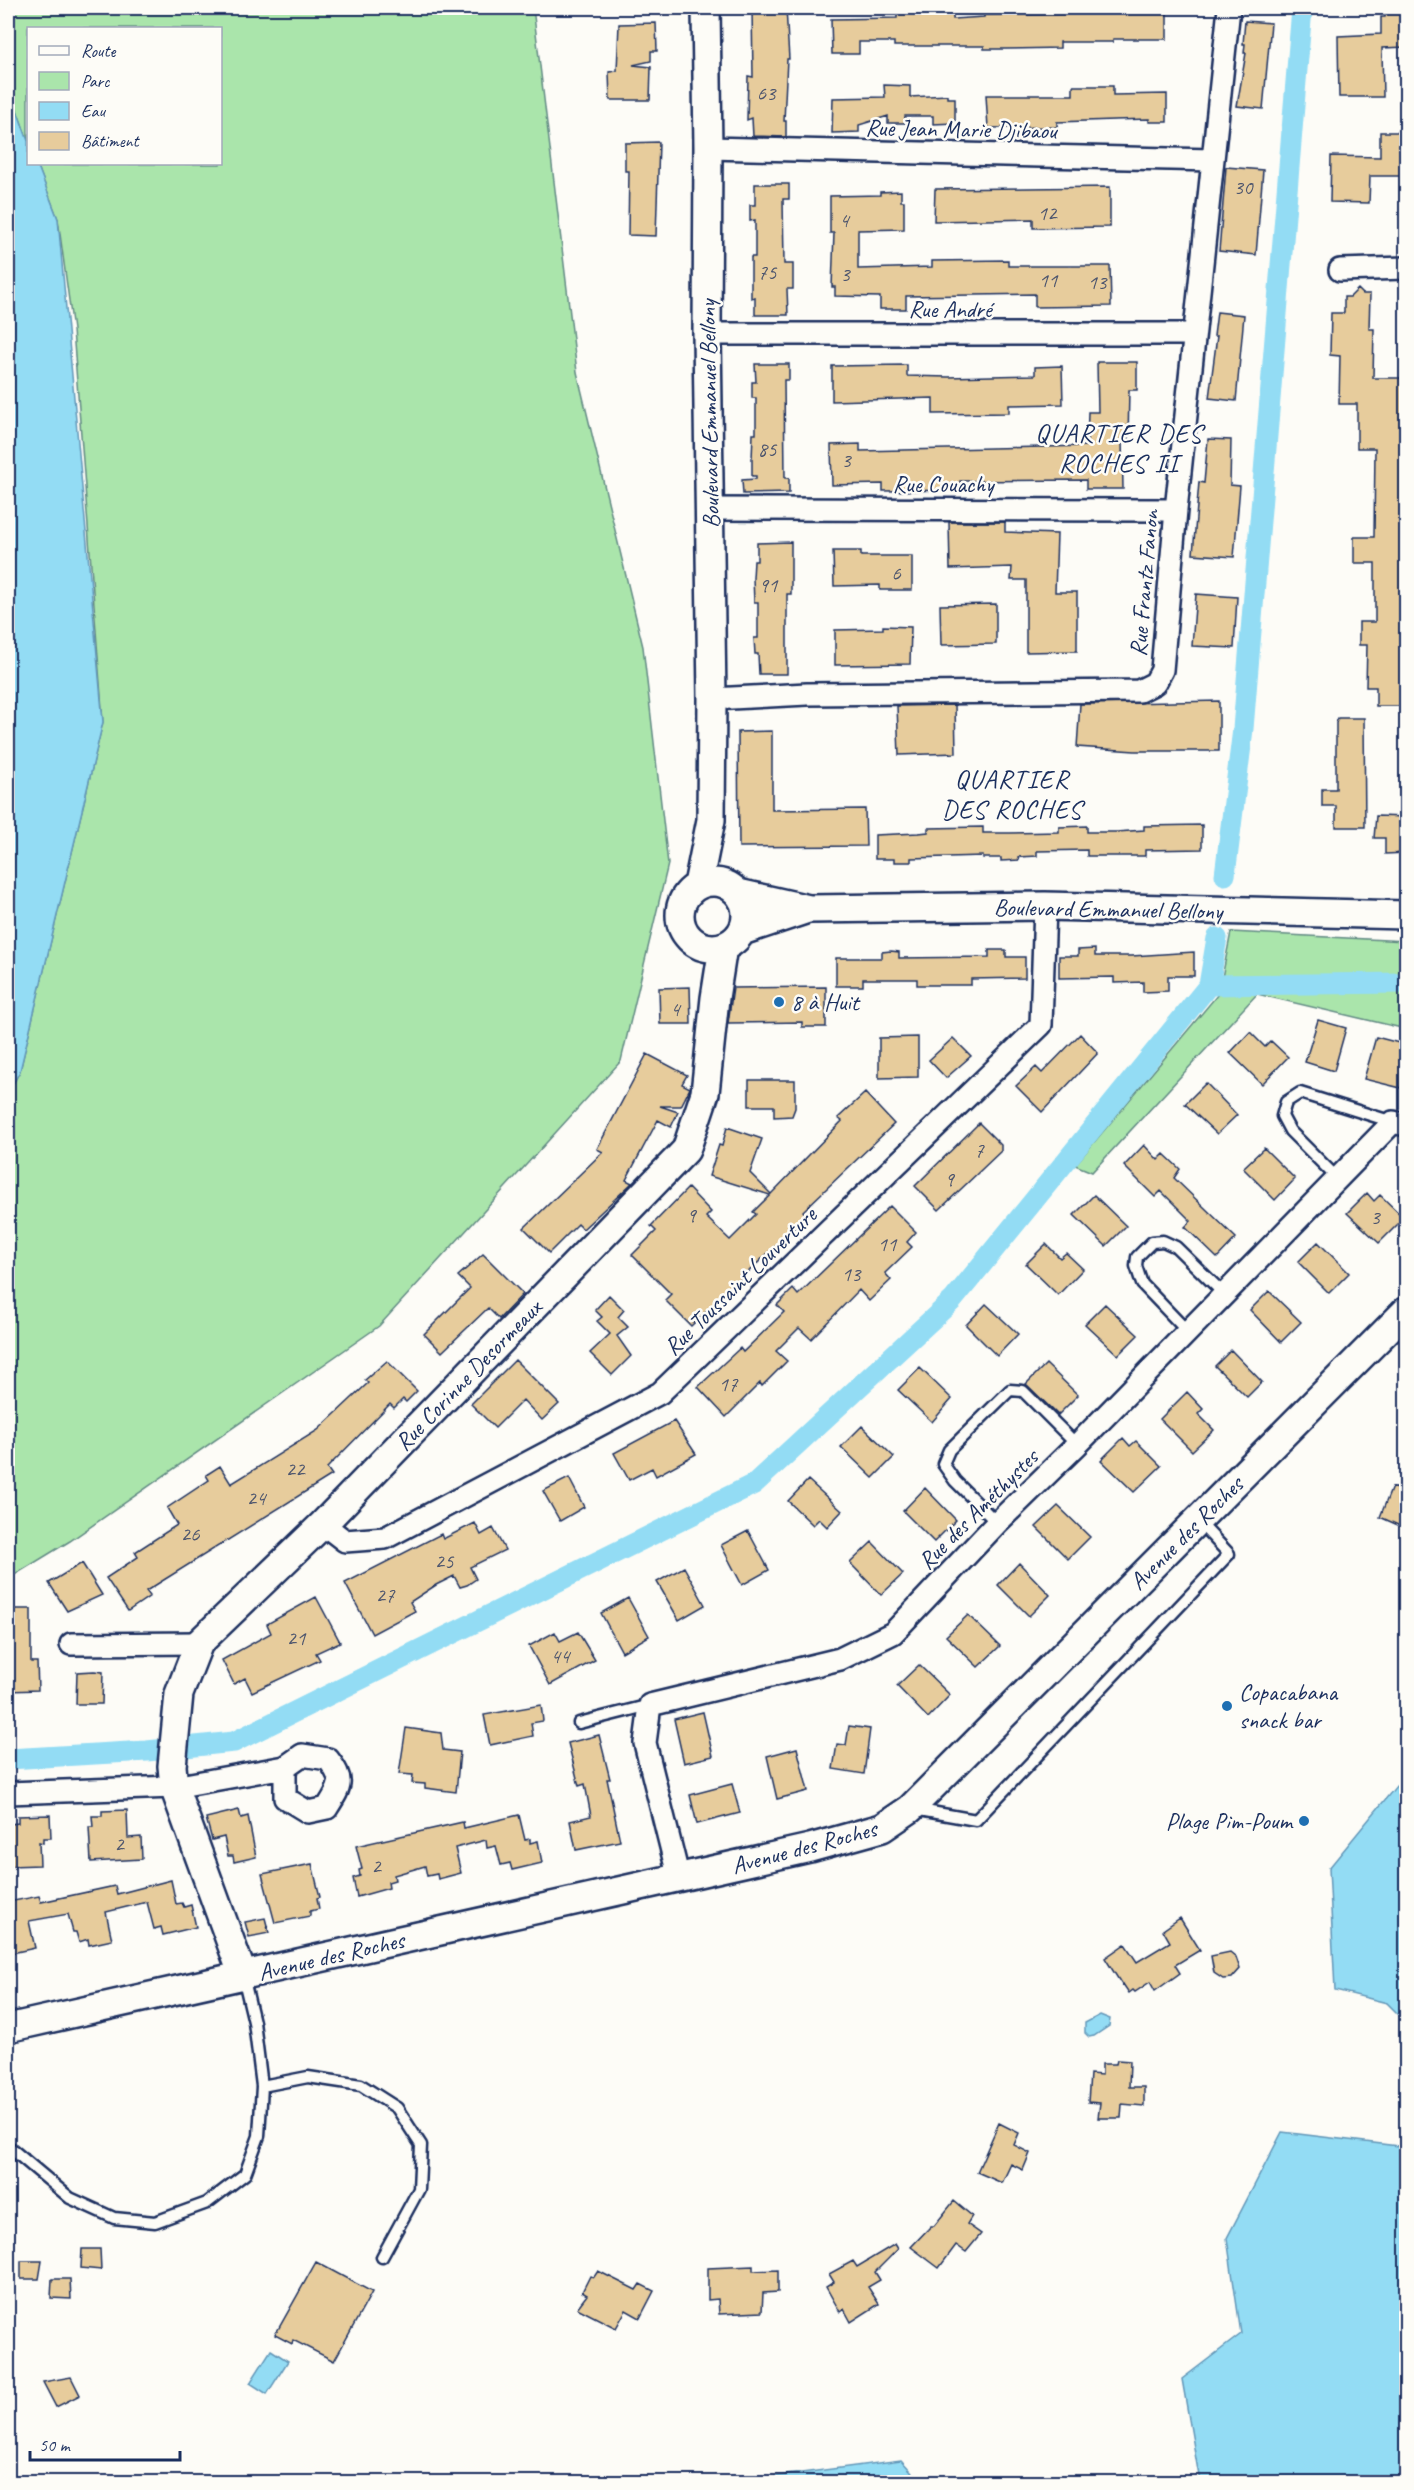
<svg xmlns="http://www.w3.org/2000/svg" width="1414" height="2490" font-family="Caveat,sans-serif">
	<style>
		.green { fill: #aae5ab; stroke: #628a84; stroke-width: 1.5 }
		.water { fill: #93dcf4; stroke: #6397b8; stroke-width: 1.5 }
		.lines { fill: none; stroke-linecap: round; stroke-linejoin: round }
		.canal { stroke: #93dcf4; stroke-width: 21 }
		.building { fill: #e7cc9c; stroke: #1b2f5e; stroke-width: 1.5 }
		.service-casing { stroke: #1b2f5e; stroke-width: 15 }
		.minor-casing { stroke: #1b2f5e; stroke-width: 26 }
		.tertiary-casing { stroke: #1b2f5e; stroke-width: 32 }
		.service { stroke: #fdfcf7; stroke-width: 10 }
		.minor { stroke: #fdfcf7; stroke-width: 21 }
		.tertiary { stroke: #fdfcf7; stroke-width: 27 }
		.poi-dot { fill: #1f6fb2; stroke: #fdfcf7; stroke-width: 2 }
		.labels { text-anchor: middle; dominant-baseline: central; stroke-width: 5; stroke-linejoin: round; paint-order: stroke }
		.number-label { font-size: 21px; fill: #4e566e }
		.street-label { font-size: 24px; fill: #1b2f5e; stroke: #fdfcf7 }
		.poi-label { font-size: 24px; fill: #1b2f5e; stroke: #fdfcf7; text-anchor: start }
		.neighbourhood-label { font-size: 26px; letter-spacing: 1.5px; fill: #1b2f5e; stroke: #fdfcf7 }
	</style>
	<rect width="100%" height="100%" fill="#fdfcf7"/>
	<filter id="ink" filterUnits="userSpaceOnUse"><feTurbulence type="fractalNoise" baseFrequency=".0167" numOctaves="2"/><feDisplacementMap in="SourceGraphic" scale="12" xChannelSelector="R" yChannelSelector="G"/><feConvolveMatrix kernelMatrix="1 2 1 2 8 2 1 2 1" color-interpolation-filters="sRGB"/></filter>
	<g filter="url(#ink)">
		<path class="green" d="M8 8H533L577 372 643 647 668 864 621 1061 379 1326 70 1541 8 1579V1093L20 1071 103 722 73 330 58 219 37 164H220V28H28V141L8 85Z
			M1231 932 1406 941V1029L1257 994 1092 1172 1075 1165 1219 993Z"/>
		<path class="water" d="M8 85 28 141V164H37L58 219 103 722 20 1071 8 1093Z
			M1406 1774V2022L1387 2003 1335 1990 1329 1868Z
			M1100 2015 1110 2019 1109 2026 1094 2036 1089 2037 1085 2033V2023Z
			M1282 2132 1406 2147V2482H1200L1182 2379 1241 2334 1227 2238Z
			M271 2350 288 2361 267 2394 250 2383Z
			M901 2460 921 2482H732Z"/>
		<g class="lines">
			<path class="canal" d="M1225 875 1243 729 1302 8
				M1209 985 1406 983
				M8 1759 147 1751 234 1742 754 1484 953 1300 1209 985 1217 938"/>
		</g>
		<path class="building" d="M752 8H786L789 59H787L784 121H786V137L753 136 752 118 747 120 748 76 753 77Z
			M1085 8H1112V11H1167V39H1113V42H1060V48L1006 49H984V46H894V42H859V54H832L831 19 897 18V10L932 9H953V19L984 17V15L1085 14Z
			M1389 8H1407V47L1382 48 1383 97H1339L1338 36 1381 34V17H1385V10L1390 11Z
			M1245 21 1271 23 1263 109 1237 106 1246 53H1244L1245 44H1243Z
			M656 23 657 51H651V61L633 65 651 67 650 100H610L609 72 617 71 619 24Z
			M884 85 910 86V97L947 95V98H955V123L933 124V116H905V123H888V116L859 125V132L832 133 833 98 885 97Z
			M1073 86H1113V95L1167 94V122H1149V119L1114 120 1057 122V127L988 128 986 95H1073Z
			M1380 132H1407V176H1370L1369 203 1330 202 1331 156 1380 157Z
			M659 142 656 236 628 235 629 171H625V143Z
			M1226 167 1263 170 1256 255 1219 251Z
			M755 184H789V199H783L784 264H793V289H787L788 315H755V297L751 298V257H755V220L750 221V205H755Z
			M1110 187V227L1033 228V219L934 221 935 189Z
			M901 191V201H904V229L858 230V269L932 267V261L1008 260V266H1110L1111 306 1035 307V294L906 296V309H880V297L835 296V287H832L834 233H830V196L880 195V192Z
			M1358 289 1363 294H1370L1369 329H1374L1373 378H1407V407H1403L1404 706H1376V687H1366L1367 645H1359V622H1375V563H1354V537H1374L1375 448H1357V404H1339L1340 356 1330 355 1331 313H1344V297H1350Z
			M1217 312 1244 315 1236 401 1209 398 1217 336H1214Z
			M1097 362H1137V390H1129L1128 440 1122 439 1123 489H1086V480L960 481V490L883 491V484L832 485 831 445 860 444V451L1087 446 1088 412H1098Z
			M755 364H789V380H784L785 478H789V493L743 494 742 480 756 479V476H752V459L753 434H756V398H752V382H756Z
			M907 365V376L948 377 1035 375V367L1062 366 1063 404 1009 405V413L933 414V398L832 401V366Z
			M1208 439 1231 440 1230 485 1240 486 1234 557 1193 554 1199 482 1204 483Z
			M949 522H1005V532L1057 534 1055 592H1077V651L1026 652V580H1011L1012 567 950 569Z
			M791 542V594H787V674H759L758 654H755L754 638H758V602H754L753 578 754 561H757V543Z
			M833 551H861V556H912V590H880V585L834 586Z
			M1196 594 1237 597 1234 648 1192 646Z
			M996 604V644L941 645 940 605Z
			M883 626 911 627 910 664 835 665V630L883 629Z
			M1219 701V751H1135L1077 747 1080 704Z
			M955 705 956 753 899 755 897 706Z
			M1338 718H1364L1365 827H1336V806H1322V789H1336V723Z
			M772 731V810L865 809 866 846 739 847 738 732Z
			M1376 816 1407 817V853L1385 854V838H1374Z
			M1202 825V849L1145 850V856H1087V850L1037 851V856L1018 857 1019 860 1001 861V858H983V856L911 858V862H894V859H875V835L919 833 928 832V828L983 827V833H1010L1059 832V827L1087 826V832H1116L1144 830V826Z
			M1095 949V956H1132L1194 952V976H1168V991L1143 992V982L1114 983V977L1059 978V956H1078V950Z
			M989 950H1006V957H1025V978L971 979V985H917V979H863V986H836V958H882V952L891 951 899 952V958L989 957Z
			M690 987 691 1024H660L659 988Z
			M826 987V1027H802V1022L728 1023 733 988Z
			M1318 1020 1346 1028 1334 1071 1305 1062Z
			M1250 1032 1265 1047 1271 1041 1288 1057 1262 1084 1230 1053Z
			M1080 1034 1098 1053 1042 1112 1016 1086 1036 1067 1042 1073Z
			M918 1037V1077L879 1078V1038Z
			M1376 1037 1407 1045V1078L1404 1077 1401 1088 1364 1079Z
			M953 1038 971 1056 946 1078 929 1060Z
			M647 1054 687 1075 682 1084 690 1088 681 1106H660L678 1112 671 1127 658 1120 626 1180 632 1183 583 1229 578 1224 549 1253 524 1228 603 1152 597 1149Z
			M749 1080H795V1108L792 1116 774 1117V1106H749Z
			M1206 1083 1237 1115 1217 1134 1185 1104Z
			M865 1093 894 1124 803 1211 807 1216 800 1223 691 1326 665 1300 671 1294 632 1255 656 1231 651 1226 688 1188 711 1212 706 1217 730 1240 756 1214 753 1212 770 1195 709 1176 719 1145 722 1146 727 1127 762 1139 750 1173 771 1194 842 1121 838 1118Z
			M979 1123 1001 1145V1151L939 1210 915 1186Z
			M1144 1145 1158 1160 1164 1154 1180 1169 1174 1178 1236 1238 1217 1258 1185 1227 1191 1221 1161 1191 1155 1197 1124 1166Z
			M1264 1148 1295 1179 1275 1200 1243 1168Z
			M1367 1193 1374 1201 1380 1195 1404 1218 1379 1243 1347 1213Z
			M1094 1195 1126 1226 1106 1246 1074 1215Z
			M890 1206 916 1232 907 1242 912 1247 885 1273 891 1280 869 1301 859 1290 811 1339 799 1328 776 1351 787 1361 762 1386 760 1383 726 1417 698 1387 740 1348 743 1352 784 1312 777 1305 793 1289 798 1295Z
			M1318 1242 1349 1273 1329 1293 1298 1262Z
			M1046 1244 1060 1258 1066 1253 1083 1269 1058 1295 1026 1264Z
			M483 1254 523 1294 499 1319 488 1308 442 1352 424 1334 470 1288 458 1276Z
			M1269 1291 1301 1322 1281 1342 1250 1310Z
			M609 1295 624 1310 618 1317 628 1327 617 1336 631 1356 612 1375 590 1353 610 1334 597 1321 602 1317 595 1310Z
			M986 1304 1018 1334 997 1356 966 1325Z
			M1105 1304 1138 1335 1118 1355 1085 1324Z
			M1231 1350 1262 1382 1247 1397 1215 1366Z
			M515 1360 559 1404 542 1420 523 1400 495 1428 471 1404Z
			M387 1361 417 1391 406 1402 403 1399 394 1408 390 1404 327 1468 332 1475 146 1591 150 1596 128 1611 106 1578 138 1557 135 1552 177 1525 167 1508 209 1480 206 1475 220 1466 231 1484 318 1430 368 1383 365 1380Z
			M1046 1364 1078 1395 1058 1415 1026 1384Z
			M920 1368 952 1399 932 1422 898 1390Z
			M1187 1392 1203 1409 1198 1414 1214 1430 1192 1451 1160 1419Z
			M674 1421 696 1454 656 1476 652 1468 629 1480 614 1453Z
			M862 1426 894 1457 873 1478 841 1447Z
			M1123 1438 1130 1446 1136 1441 1161 1466 1134 1492 1101 1460Z
			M569 1478 584 1507 560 1521 543 1491Z
			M808 1480 842 1511 827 1527 819 1519 813 1525 788 1501Z
			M1392 1487 1407 1493V1529L1380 1517Z
			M925 1488 956 1520 934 1542 903 1511Z
			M1058 1506 1090 1537 1068 1559 1036 1527Z
			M475 1523 481 1535 493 1528 505 1550 470 1567 476 1579 467 1585 460 1587 454 1576 436 1585 410 1602 415 1611 372 1634 345 1583 441 1534 443 1539Z
			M748 1531 769 1570 742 1585 721 1545Z
			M872 1542 903 1574 881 1595 850 1563Z
			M82 1563 102 1595 67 1611 49 1583Z
			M1019 1563 1050 1595 1029 1616 998 1585Z
			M684 1567 705 1605 679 1620 657 1582Z
			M316 1597 340 1642 316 1653 320 1660 252 1692 245 1678 234 1684 222 1660 271 1633 267 1624Z
			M628 1598 649 1636 622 1652 601 1613Z
			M8 1609H31V1662H37L38 1690 8 1691Z
			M968 1615 1000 1646 978 1667 946 1636Z
			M555 1632 560 1641 578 1632 595 1660 550 1685 529 1646Z
			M919 1665 950 1695 928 1718 897 1686Z
			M94 1671 103 1672 102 1704H76L77 1672Z
			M541 1705 543 1721 531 1723 533 1736 490 1745 484 1715Z
			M703 1712 713 1756 684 1763 674 1719Z
			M849 1726 870 1729 864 1774 833 1769 837 1744 846 1745Z
			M406 1728 441 1733 443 1750 460 1752 456 1792 425 1788V1784L412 1783 413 1775 399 1774Z
			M599 1735 610 1779H607L620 1841 576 1850 570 1821 591 1816 585 1784 579 1786 568 1743Z
			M797 1748 808 1791 777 1799 767 1756Z
			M732 1784 740 1813 697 1824 690 1795Z
			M127 1810 128 1838 141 1837 142 1859 91 1862 89 1827H93L92 1816H102V1811Z
			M239 1810 241 1818 248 1816 256 1857 234 1862 233 1856H228L224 1837 212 1840 206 1818Z
			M50 1815 51 1838H43V1843L39 1842 40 1865 9 1866 10 1824 18 1823V1816Z
			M519 1815 525 1840 530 1839V1843L538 1841 542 1863 512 1870 510 1863 501 1865 496 1846 487 1848 486 1840 455 1848 461 1873 438 1879 437 1874 427 1876 425 1866 394 1875 395 1880 388 1882 389 1888 357 1897 353 1878 360 1876 359 1870 362 1869 356 1846 463 1822 464 1828Z
			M312 1864 320 1897 317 1898 319 1909 310 1911V1916L275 1923 262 1874Z
			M171 1880 176 1904 182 1903 184 1907 191 1905 196 1927 163 1935 161 1927 154 1929 147 1902 106 1912 112 1940 89 1945 88 1939 79 1942 76 1932H73L68 1914 29 1921 35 1948 12 1953V1949L8 1950V1902L39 1896 41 1902 115 1886 117 1894Z
			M265 1918 269 1933 249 1937 245 1922Z
			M1180 1918 1200 1950 1175 1965 1180 1973 1155 1991 1150 1982 1135 1992 1133 1990 1129 1993 1123 1984 1122 1985 1105 1958 1125 1944 1137 1962 1170 1942 1163 1930Z
			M1230 1952 1236 1957 1240 1969 1232 1978 1223 1979 1214 1973 1211 1956Z
			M1117 2060 1130 2061 1129 2087H1144V2106L1122 2104 1121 2118H1098L1100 2103 1088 2102 1090 2074 1102 2075V2064H1116Z
			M999 2123 1019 2133 1014 2145 1030 2153 1023 2170 1011 2164 1002 2183 977 2172Z
			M954 2201 972 2216 967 2224 981 2234 966 2252 956 2245 939 2268 911 2247 931 2226H934Z
			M895 2244 898 2249 875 2272 880 2280 868 2287 879 2304 851 2322 844 2309 840 2312 826 2287 834 2282 829 2274 853 2261 857 2267Z
			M82 2249H100L101 2270 81 2268Z
			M21 2261H42L39 2279H21Z
			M316 2262 372 2292 334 2361 293 2340 292 2344 275 2335Z
			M753 2266V2271L778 2270V2292L763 2293 762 2312 719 2314 718 2299 708 2300V2268Z
			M598 2271 636 2290 640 2284 654 2291 640 2318 626 2310 616 2328 577 2308 587 2295 582 2292 590 2276 594 2277Z
			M52 2279H70L71 2299 51 2298Z
			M71 2377 80 2395 56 2407 43 2382Z"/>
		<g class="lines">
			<defs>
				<path id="service" d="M1338 1179 1290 1131 1282 1116 1286 1102 1300 1093 1393 1122
					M1187 1331 1142 1284 1136 1266 1137 1257 1152 1242 1163 1241 1176 1247 1224 1294
					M997 1523 955 1481 943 1464 949 1450 1010 1390 1023 1391 1077 1445
					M579 1723 650 1705
					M914 1809 976 1820 1229 1554 1198 1521
					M262 2086 308 2077 361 2085 397 2108 421 2145 419 2189 382 2257
					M8 2146 70 2198 114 2218 155 2222 207 2203 245 2174 259 2136 262 2086 254 2022 243 1976"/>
				<path id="minor" d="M708 148 1213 160
					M1340 270 1406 268
					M707 334H1194
					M710 509 1176 510
					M712 699 807 694 1139 691 1155 683 1162 670 1176 510 1229 8
					M323 1524 345 1541 385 1538 660 1393 1041 1025 1045 906
					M71 1644 199 1643
					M302 1755 328 1759C345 1781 341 1786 327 1808L308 1812 285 1798V1767Z
					M8 1793 174 1787 285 1767
					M679 1879 645 1743 650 1705 840 1659 893 1633 997 1523 1077 1445 1393 1122 1406 1125"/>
				<path id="tertiary" d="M680 915a33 33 0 1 1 66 0a33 33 0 1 1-66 0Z
					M698 885 711 820 712 699 707 334 708 148 706 8
					M738 893 809 909 1045 906 1406 915
					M742 931 808 909
					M243 1976 174 1787 172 1766 179 1694 199 1643 323 1524 686 1150 705 1093 715 998 723 947
					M8 2028 810 1848 882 1828 910 1809 1406 1311"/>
			</defs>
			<use href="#service" class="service-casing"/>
			<use href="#minor" class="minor-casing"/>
			<use href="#tertiary" class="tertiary-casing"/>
			<use href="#service" class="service"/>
			<use href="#minor" class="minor"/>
			<use href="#tertiary" class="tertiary"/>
		</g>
	</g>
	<g class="poi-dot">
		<circle cx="779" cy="1002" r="6"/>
		<circle cx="1227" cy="1706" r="6"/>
		<circle cx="1304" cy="1821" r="6"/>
	</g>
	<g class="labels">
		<g class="number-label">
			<text x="766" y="93">63</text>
			<text x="1243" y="187">30</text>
			<text x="1047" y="213">12</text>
			<text x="844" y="220">4</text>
			<text x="767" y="272">75</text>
			<text x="845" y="274">3</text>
			<text x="1048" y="280">11</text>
			<text x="1097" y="282">13</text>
			<text x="767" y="449">85</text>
			<text x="846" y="460">3</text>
			<text x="896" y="573">6</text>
			<text x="768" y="585">91</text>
			<text x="675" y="1009">4</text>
			<text x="979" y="1150">7</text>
			<text x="949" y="1179">9</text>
			<text x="691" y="1215">9</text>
			<text x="1375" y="1217">3</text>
			<text x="887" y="1244">11</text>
			<text x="851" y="1274">13</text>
			<text x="728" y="1384">17</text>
			<text x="295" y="1469">22</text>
			<text x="256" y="1498">24</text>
			<text x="190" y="1534">26</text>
			<text x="444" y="1561">25</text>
			<text x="385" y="1595">27</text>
			<text x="296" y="1638">21</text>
			<text x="560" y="1656">44</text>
			<text x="119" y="1844">2</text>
			<text x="376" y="1866">2</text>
		</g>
		<g class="street-label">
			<text transform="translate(961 129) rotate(1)">Rue Jean Marie Djibaou</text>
			<text x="950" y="309">Rue André</text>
			<text transform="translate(709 414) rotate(-91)">Boulevard Emmanuel Bellony</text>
			<text x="943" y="484">Rue Couachy</text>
			<text transform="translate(1144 583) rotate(-85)">Rue Frantz Fanon</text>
			<text transform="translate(1108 909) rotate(1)">Boulevard Emmanuel Bellony</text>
			<text transform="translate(740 1281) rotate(-44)">Rue Toussaint Louverture</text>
			<text transform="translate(468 1375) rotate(-46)">Rue Corinne Desormeaux</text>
			<text transform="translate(978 1509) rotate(-45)">Rue des Améthystes</text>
			<text transform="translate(1186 1533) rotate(-45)">Avenue des Roches</text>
			<text transform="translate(804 1847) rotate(-15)">Avenue des Roches</text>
			<text transform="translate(331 1956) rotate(-13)">Avenue des Roches</text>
		</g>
		<g class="poi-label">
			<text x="791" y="1002">8 à Huit</text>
			<text x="1239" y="1692">Copacabana<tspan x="1239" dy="28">snack bar</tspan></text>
			<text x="1292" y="1821" text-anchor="end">Plage Pim-Poum</text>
		</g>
		<g class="neighbourhood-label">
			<text x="1119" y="433">QUARTIER DES<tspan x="1119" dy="30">ROCHES II</tspan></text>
			<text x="1012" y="779">QUARTIER<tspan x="1012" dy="30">DES ROCHES</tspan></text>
		</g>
	</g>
	<rect width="1414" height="2490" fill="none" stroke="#fdfcf7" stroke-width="30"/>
	<rect x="15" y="15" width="1384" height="2460" fill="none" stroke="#1b2f5e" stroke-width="2" filter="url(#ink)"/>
	<rect x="27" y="27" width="195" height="138" fill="#fdfcf7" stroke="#a3aaba" stroke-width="1.5"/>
	<rect x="39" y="46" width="30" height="9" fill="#fdfcf7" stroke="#a3aaba" stroke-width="1.5"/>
	<text x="81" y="57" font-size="18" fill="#1b2f5e">Route</text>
	<rect x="39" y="72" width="30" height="18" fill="#aae5ab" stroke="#a3aaba" stroke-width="1.5"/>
	<text x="81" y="87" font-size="18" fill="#1b2f5e">Parc</text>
	<rect x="39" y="102" width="30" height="18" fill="#93dcf4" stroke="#a3aaba" stroke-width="1.5"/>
	<text x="81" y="117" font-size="18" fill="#1b2f5e">Eau</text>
	<rect x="39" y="132" width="30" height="18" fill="#e7cc9c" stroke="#a3aaba" stroke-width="1.5"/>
	<text x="81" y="147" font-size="18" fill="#1b2f5e">Bâtiment</text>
	<path d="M30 2451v9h150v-9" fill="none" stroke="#1b2f5e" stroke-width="3"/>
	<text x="39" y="2451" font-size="18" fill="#1b2f5e" stroke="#fdfcf7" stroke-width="4.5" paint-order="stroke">50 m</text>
</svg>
